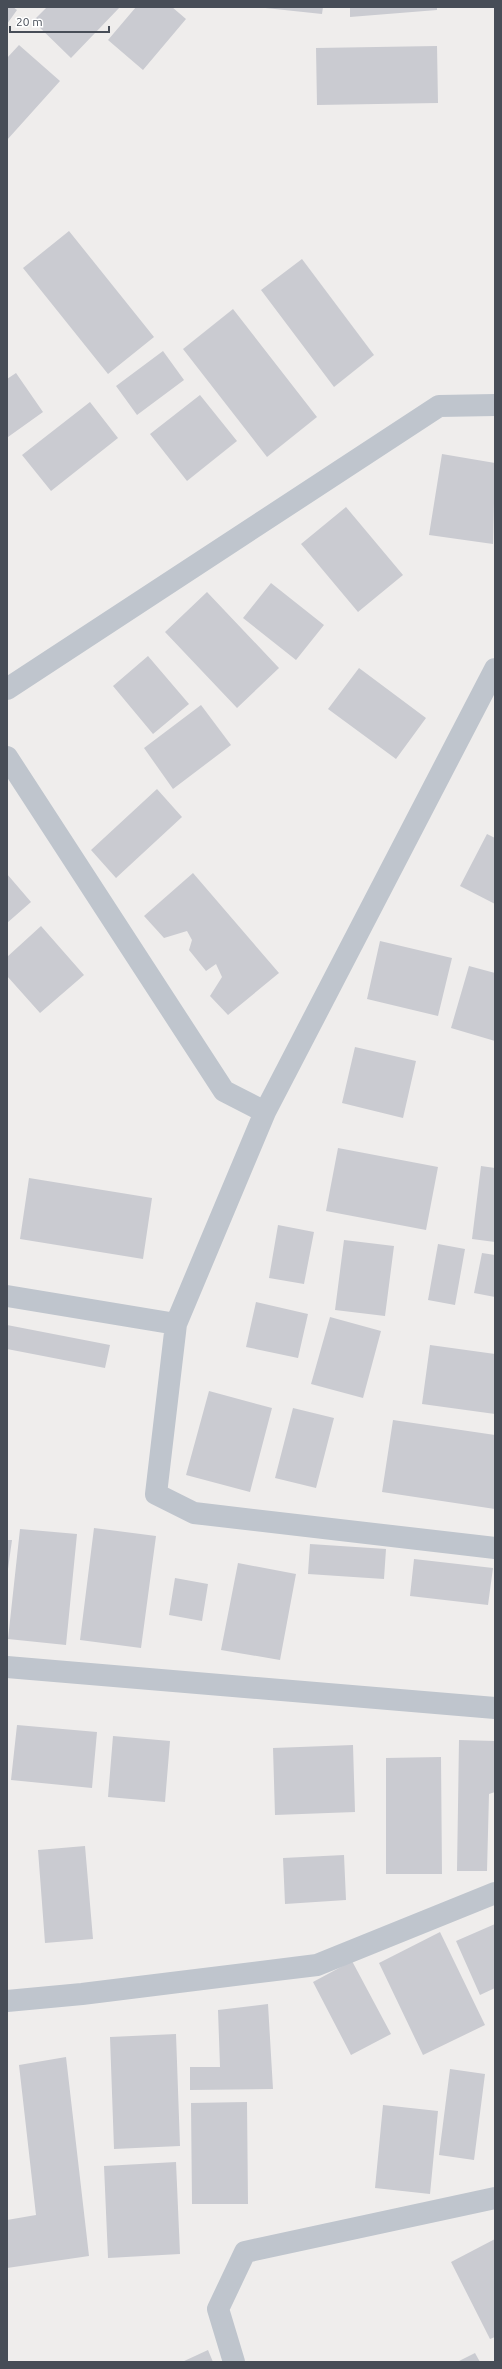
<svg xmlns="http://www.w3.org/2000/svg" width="502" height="2369" font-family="Ubuntu,sans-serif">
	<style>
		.building { fill: #cacbd1 }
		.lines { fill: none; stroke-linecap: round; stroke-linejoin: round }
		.street { stroke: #bfc5cd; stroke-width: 22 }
	</style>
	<rect width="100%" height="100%" fill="#efedec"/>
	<path class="building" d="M7 7H13L17 10 7 24Z
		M47 7H120L71 58 33 21Z
		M136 7H172L186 19 143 70 108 40Z
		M256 7H323L322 14Z
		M350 7H437V10L350 17Z
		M19 45 60 81 7 140V58Z
		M437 46 438 103 317 105 316 48Z
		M69 231 154 337 108 374 23 268Z
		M302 259 374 355 334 387 261 290Z
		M233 309 317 417 267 457 183 349Z
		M163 351 184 380 137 415 116 386Z
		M16 373 43 412 8 437 7 379Z
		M200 395 237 441 187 481 150 434Z
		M90 402 118 438 51 491 22 455Z
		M442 454 495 463 493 544 429 535Z
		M346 507 403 575 358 612 301 544Z
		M271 583 324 625 296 660 243 618Z
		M207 592 279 668 237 708 165 632Z
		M148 656 189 704 153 734 113 686Z
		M359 668 426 718 396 759 328 709Z
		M201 705 231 745 173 789 144 748Z
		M157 789 182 817 116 878 91 850Z
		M487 834 495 838V904L460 886Z
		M193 873 279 973 228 1015 210 996 222 977 216 964 206 971 189 950 192 940 187 931 164 938 144 916Z
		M7 874 31 902 7 923Z
		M41 926 84 975 40 1013 7 976V957Z
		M380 941 452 958 438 1016 367 999Z
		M469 966 495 973V1041L451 1028Z
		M355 1047 416 1061 403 1118 342 1103Z
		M338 1148 438 1167 426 1230 326 1211Z
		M481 1166 495 1168V1242L472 1239Z
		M29 1178 152 1198 143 1259 20 1239Z
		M278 1225 314 1232 304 1284 269 1278Z
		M344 1240 394 1246 385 1316 335 1310Z
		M438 1244 465 1249 455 1305 428 1300Z
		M482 1253 495 1255V1297L474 1293Z
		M256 1302 308 1314 298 1358 246 1347Z
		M330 1317 381 1331 363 1398 311 1384Z
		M7 1325 110 1345 105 1368 7 1349Z
		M430 1345 495 1354V1414L422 1404Z
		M209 1391 272 1408 250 1492 186 1475Z
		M293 1408 334 1418 316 1488 275 1478Z
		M393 1420 495 1435V1509L382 1492Z
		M94 1528 156 1536 141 1648 80 1640Z
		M20 1529 77 1534 66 1645 8 1639Z
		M7 1540H12L8 1569H7Z
		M310 1544 386 1549 384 1579 308 1574Z
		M414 1559 493 1568 488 1605 410 1596Z
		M238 1563 296 1574 280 1660 221 1650Z
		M175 1578 208 1584 202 1621 169 1615Z
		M17 1725 97 1732 92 1788 11 1780Z
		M113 1736 170 1741 165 1802 108 1797Z
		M459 1740 495 1741V1792L489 1794 487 1871H457Z
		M353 1745 355 1812 275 1815 273 1748Z
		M441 1757 442 1874H386V1758Z
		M85 1846 93 1939 45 1943 38 1850Z
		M344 1855 346 1900 285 1904 283 1858Z
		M495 1924V1988L480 1995 456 1941Z
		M440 1932 485 2025 423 2055 379 1963Z
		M352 1961 391 2034 351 2055 313 1982Z
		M268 2004 273 2089 190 2090V2067H220L218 2010Z
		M176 2034 180 2146 114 2149 110 2037Z
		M66 2057 89 2256 7 2268V2220L36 2215 19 2065Z
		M450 2069 485 2074 474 2160 439 2155Z
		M247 2102 248 2204H192L191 2103Z
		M383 2105 438 2111 430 2194 375 2188Z
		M176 2162 180 2254 108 2258 104 2166Z
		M495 2239V2337L490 2339 451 2262Z
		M208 2350 213 2362H182Z
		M475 2353 480 2362H457Z"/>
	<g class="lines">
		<path class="street" d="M495 669 265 1112 176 1324 156 1494 194 1513 495 1548
			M7 689 439 406 495 405
			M7 757 224 1091 265 1112
			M7 1296 176 1324
			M7 1667 495 1708
			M7 2001 82 1994 317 1965 495 1893
			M234 2362 218 2309 245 2252 495 2198"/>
	</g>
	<rect width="502" height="2369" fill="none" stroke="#474d57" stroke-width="16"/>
	<path d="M10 26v6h99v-6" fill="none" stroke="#474d57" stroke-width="2"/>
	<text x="16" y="26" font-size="12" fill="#474d57" stroke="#ffffff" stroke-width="3" paint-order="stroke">20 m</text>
</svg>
